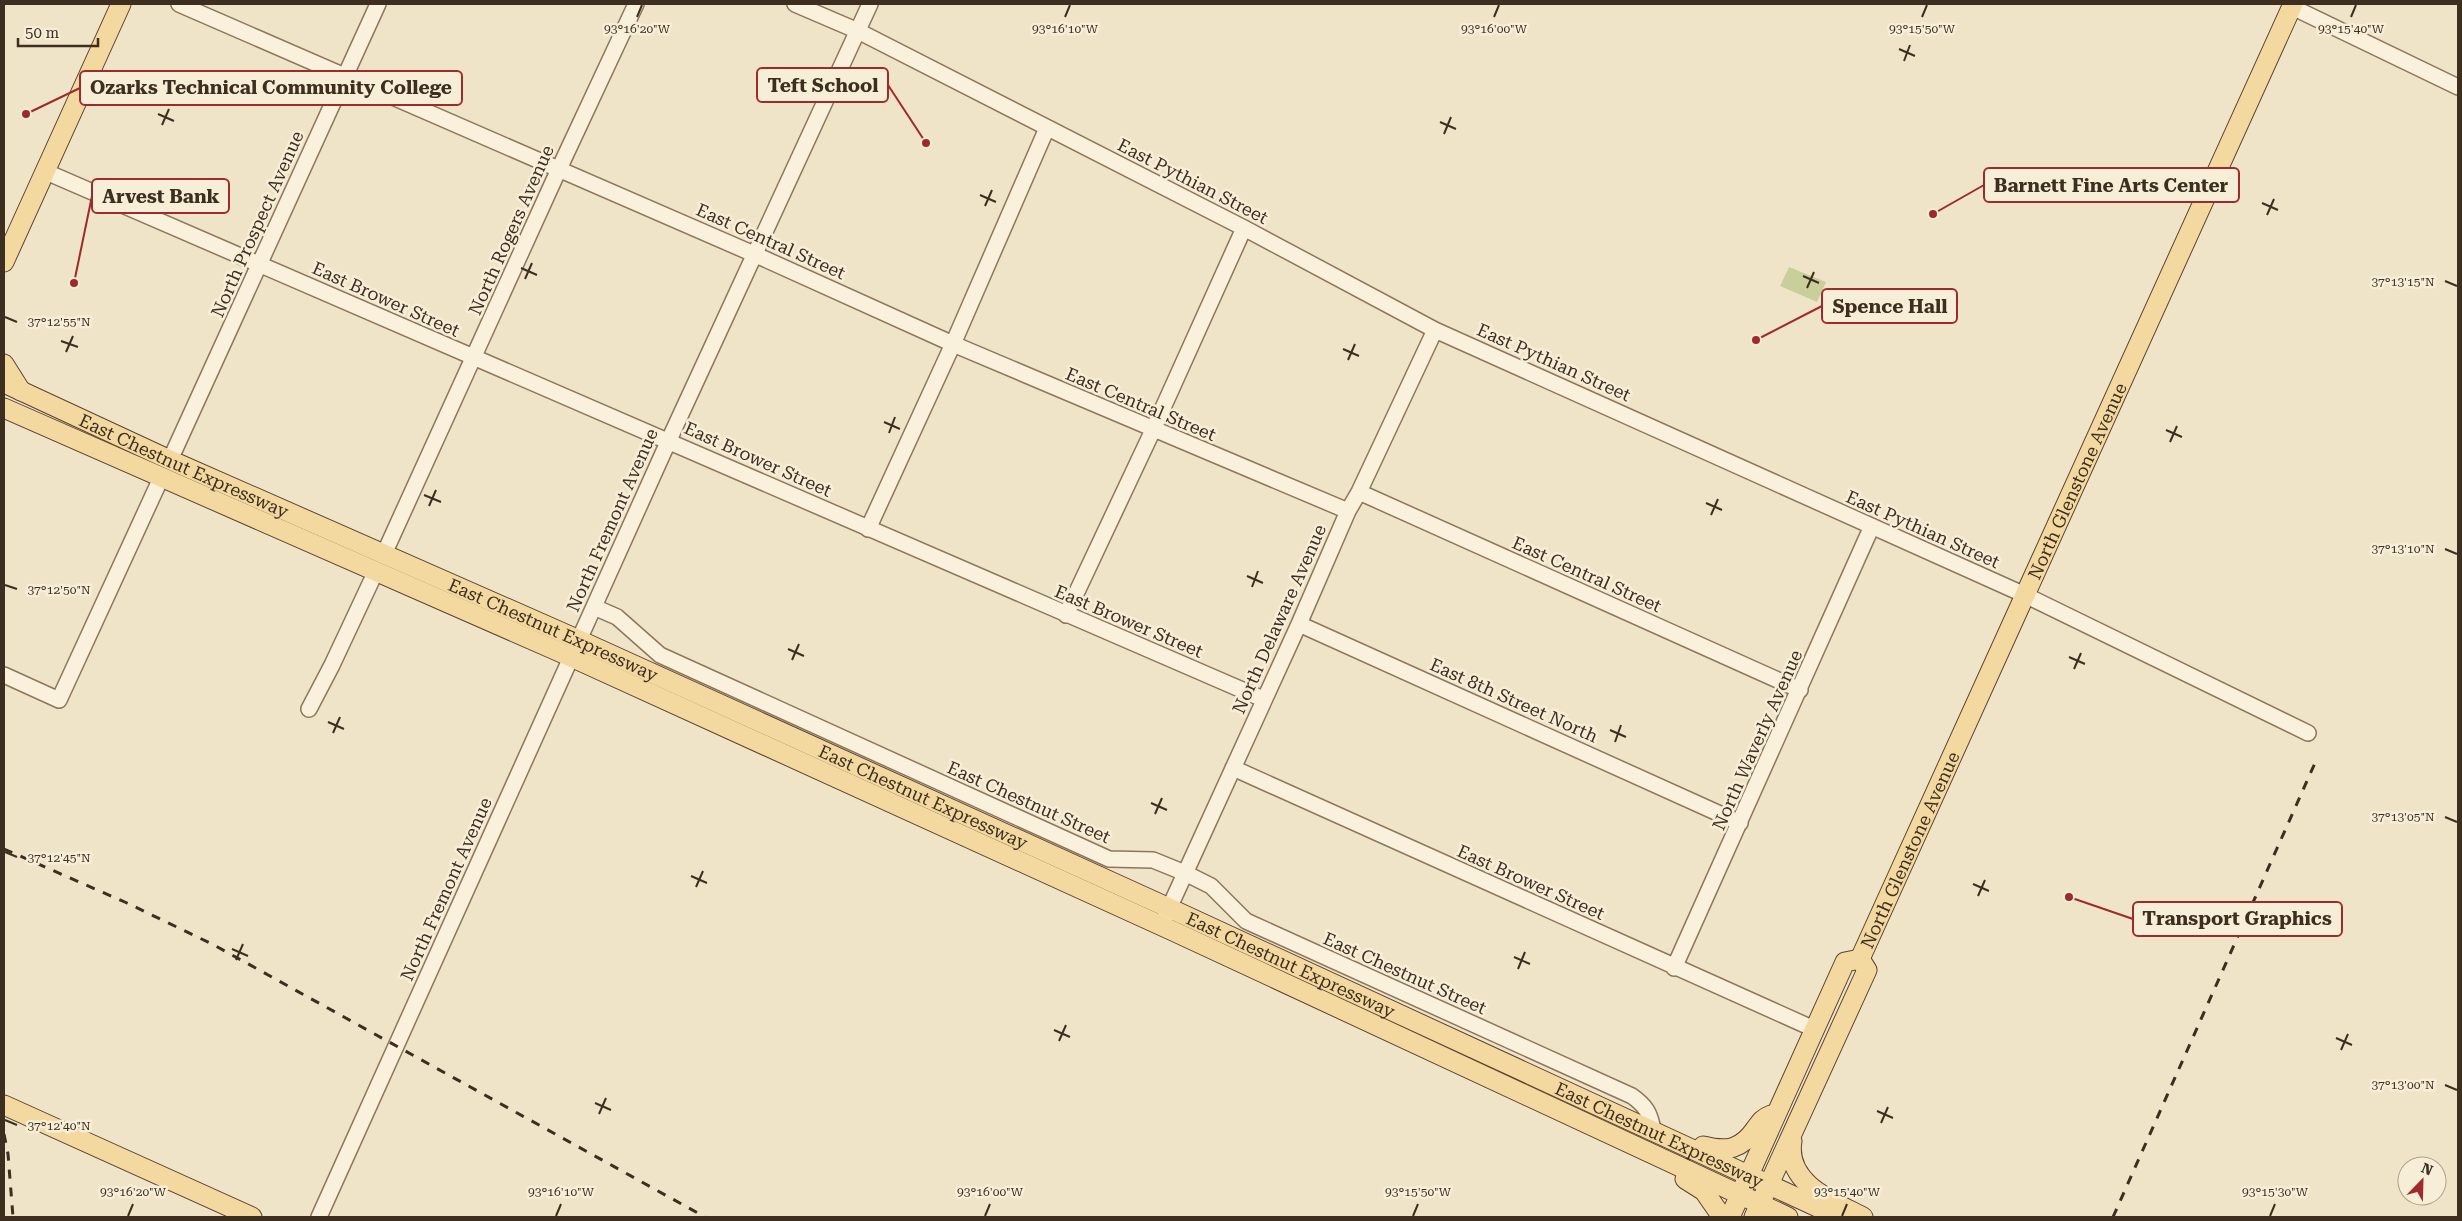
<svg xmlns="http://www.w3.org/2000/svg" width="2462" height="1221" font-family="'Roboto Serif',serif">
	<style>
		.green { fill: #c9cf9b }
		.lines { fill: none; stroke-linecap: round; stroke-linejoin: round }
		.minor-casing { stroke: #8d765c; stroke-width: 18 }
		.major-casing { stroke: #5b4430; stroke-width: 21 }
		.minor { stroke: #faf1dc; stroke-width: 15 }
		.major { stroke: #f3d9a0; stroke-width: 19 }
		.rail { stroke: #3d2e20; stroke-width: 3; stroke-dasharray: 9 9; stroke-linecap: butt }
		.ticks { fill: none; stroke: #3d2e20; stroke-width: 2 }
		.labels { text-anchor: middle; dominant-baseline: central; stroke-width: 5; stroke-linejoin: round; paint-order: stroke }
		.street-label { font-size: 18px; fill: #3d2e20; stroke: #f7eed8 }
		.ticks-label { font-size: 12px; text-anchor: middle; fill: #3d2e20; stroke: #f7eed8; stroke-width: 5; stroke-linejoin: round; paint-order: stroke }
		.leader { fill: none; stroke: #9e2a2b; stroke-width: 2 }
		.callout-dot { fill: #9e2a2b; stroke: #f7eed8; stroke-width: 2 }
		.callout { fill: #f7eed8; stroke: #9e2a2b; stroke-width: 2 }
		.callout-label { font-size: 19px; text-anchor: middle; font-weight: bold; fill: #3d2e20 }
	</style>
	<rect width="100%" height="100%" fill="#f0e4c8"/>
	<path class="green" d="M1789 267 1826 282 1817 302 1780 286Z"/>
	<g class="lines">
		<defs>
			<path id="minor" d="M179 4 756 255 953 344 1348 511
				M795 4 858 31 1244 228 1435 330 2025 595 2308 733
				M2292 7 2458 87
				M44 171 1263 699
				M170 460 378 4
				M1359 492 1800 690
				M868 529 953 344 1047 128
				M384 554 559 169 636 4
				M594 607 617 617 660 655 1109 859 1153 860 1185 873 1211 886 1246 921 1632 1096C1646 1106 1650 1113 1653 1130
				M1066 615 1153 430 1244 228
				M1299 624 1740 823
				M4 675 59 700 161 478
				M309 709 332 665 376 571
				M1233 768 1814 1029
				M1161 926 1299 624 1348 511 1359 492 1435 330
				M1674 968 1872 526
				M319 1217 669 440 870 4"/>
			<g id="major">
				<path d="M4 262 121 4"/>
				<path d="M4 364 21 391"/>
				<path id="s1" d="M4 383 170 460 579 640 1169 908 1839 1217"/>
				<path d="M4 408 571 657 1173 931 1788 1217"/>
				<path id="s2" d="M1860 959 2293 4"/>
				<path d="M4 1105 252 1217"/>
				<path d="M1792 1141C1785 1183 1832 1201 1863 1217"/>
				<path d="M1703 1146C1727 1152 1741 1150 1756 1128 1761 1121 1763 1118 1771 1115"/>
				<path d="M1685 1179 1704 1191 1722 1217"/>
				<path d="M1730 1217 1845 962 1860 959"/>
				<path d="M1754 1217 1867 970 1860 959"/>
			</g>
		</defs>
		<use href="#minor" class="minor-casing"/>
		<use href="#major" class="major-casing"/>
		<use href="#minor" class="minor"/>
		<use href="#major" class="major"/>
		<path class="rail" d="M4 849 127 903 214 945 705 1217
			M4 1134 8 1154 13 1217
			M2113 1217 2315 763"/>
	</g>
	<path class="ticks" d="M637 17 642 5M1065 17 1070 5M1494 17 1499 5M1922 17 1927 5M2351 17 2356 5M1899 49 1915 56M1904 61 1910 45M158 114 174 121M1440 122 1456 129M162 125 169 109M1444 134 1451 117M980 195 996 202M2262 203 2278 210M985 206 992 190M2267 215 2274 199M521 268 537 275M1803 276 1819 283M525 279 532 263M2445 281 2457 286M1807 288 1814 272M5 317 17 322M61 341 78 347M1343 349 1359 356M66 352 73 336M1348 360 1355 344M884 422 900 429M2166 430 2182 437M889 433 895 417M2170 442 2177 426M424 495 441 502M1706 503 1722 510M429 506 436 490M1711 515 1718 499M2445 549 2457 554M1247 576 1263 583M5 585 17 589M1252 587 1258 571M788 649 804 656M2069 657 2085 664M792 660 799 644M2074 669 2081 653M328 722 344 729M1610 730 1626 737M333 733 340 717M1615 742 1621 725M1151 803 1167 810M1155 814 1162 798M2445 817 2457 822M5 852 17 857M691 876 707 883M1973 884 1989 891M696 887 703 871M1978 896 1985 880M232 949 248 956M1514 957 1530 964M236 960 243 944M1518 969 1525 952M1054 1030 1070 1037M2336 1038 2352 1045M1059 1041 1066 1025M2341 1050 2348 1034M2445 1085 2457 1090M595 1103 611 1110M1877 1111 1893 1118M599 1114 606 1098M5 1120 17 1125M1881 1123 1888 1107M128 1216 133 1204M556 1216 561 1204M985 1216 990 1204M1413 1216 1418 1204M1842 1216 1847 1204M2270 1216 2275 1204"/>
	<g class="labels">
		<g class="street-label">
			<text transform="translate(1193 181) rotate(27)">East Pythian Street</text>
			<text transform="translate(257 224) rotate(-66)">North Prospect Avenue</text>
			<text transform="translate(511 230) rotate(-66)">North Rogers Avenue</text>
			<text transform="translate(771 241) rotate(24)">East Central Street</text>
			<text transform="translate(386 299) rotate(24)">East Brower Street</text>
			<text transform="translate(1554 362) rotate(24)">East Pythian Street</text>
			<text transform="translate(1141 404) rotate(23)">East Central Street</text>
			<text transform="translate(758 459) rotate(24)">East Brower Street</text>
			<text stroke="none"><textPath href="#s1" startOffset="198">East Chestnut Expressway</textPath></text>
			<text stroke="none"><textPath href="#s2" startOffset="525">North Glenstone Avenue</textPath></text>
			<text transform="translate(612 520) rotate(-66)">North Fremont Avenue</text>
			<text transform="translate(1923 529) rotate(24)">East Pythian Street</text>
			<text transform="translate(1587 574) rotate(24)">East Central Street</text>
			<text transform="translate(1279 619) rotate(-66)">North Delaware Avenue</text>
			<text transform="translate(1129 621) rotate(23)">East Brower Street</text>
			<text stroke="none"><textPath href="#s1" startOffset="602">East Chestnut Expressway</textPath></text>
			<text transform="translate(1514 700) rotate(24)">East 8th Street North</text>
			<text transform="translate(1757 740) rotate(-66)">North Waverly Avenue</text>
			<text stroke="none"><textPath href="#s1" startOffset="1008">East Chestnut Expressway</textPath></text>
			<text transform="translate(1029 802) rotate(24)">East Chestnut Street</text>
			<text stroke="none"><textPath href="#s2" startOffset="120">North Glenstone Avenue</textPath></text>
			<text transform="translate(1531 882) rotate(24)">East Brower Street</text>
			<text transform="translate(446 889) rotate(-66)">North Fremont Avenue</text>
			<text stroke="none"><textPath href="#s1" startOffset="1412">East Chestnut Expressway</textPath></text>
			<text transform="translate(1405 973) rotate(24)">East Chestnut Street</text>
			<text stroke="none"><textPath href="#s1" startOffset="1818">East Chestnut Expressway</textPath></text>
		</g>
	</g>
	<g class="ticks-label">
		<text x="637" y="33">93°16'20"W</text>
		<text x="1065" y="33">93°16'10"W</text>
		<text x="1494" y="33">93°16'00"W</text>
		<text x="1922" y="33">93°15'50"W</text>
		<text x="2351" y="33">93°15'40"W</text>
		<text x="2403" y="286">37°13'15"N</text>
		<text x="59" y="326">37°12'55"N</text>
		<text x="2403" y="553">37°13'10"N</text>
		<text x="59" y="594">37°12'50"N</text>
		<text x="2403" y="821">37°13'05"N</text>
		<text x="59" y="862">37°12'45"N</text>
		<text x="2403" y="1089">37°13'00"N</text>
		<text x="59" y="1130">37°12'40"N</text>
		<text x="133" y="1196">93°16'20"W</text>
		<text x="561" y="1196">93°16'10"W</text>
		<text x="990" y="1196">93°16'00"W</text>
		<text x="1418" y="1196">93°15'50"W</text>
		<text x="1847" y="1196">93°15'40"W</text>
		<text x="2275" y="1196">93°15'30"W</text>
	</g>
	<path class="leader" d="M926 143L888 85M26 114L80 88M1933 214L1984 185M74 283L92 196M1756 340L1822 306M2069 897L2133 919"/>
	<g class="callout-dot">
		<circle cx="926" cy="143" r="5"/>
		<circle cx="26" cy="114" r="5"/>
		<circle cx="1933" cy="214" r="5"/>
		<circle cx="74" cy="283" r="5"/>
		<circle cx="1756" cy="340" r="5"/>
		<circle cx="2069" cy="897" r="5"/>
	</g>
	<g class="callout">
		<rect x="757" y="68" width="131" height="34" rx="5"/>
		<rect x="80" y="71" width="382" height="34" rx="5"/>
		<rect x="1984" y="168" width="255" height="34" rx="5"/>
		<rect x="92" y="179" width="137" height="34" rx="5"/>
		<rect x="1822" y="289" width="135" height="34" rx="5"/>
		<rect x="2133" y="902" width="209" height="34" rx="5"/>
	</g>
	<g class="callout-label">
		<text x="823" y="92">Teft School</text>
		<text x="271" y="94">Ozarks Technical Community College</text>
		<text x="2111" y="192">Barnett Fine Arts Center</text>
		<text x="161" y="203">Arvest Bank</text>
		<text x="1890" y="313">Spence Hall</text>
		<text x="2237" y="925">Transport Graphics</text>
	</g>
	<rect width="2462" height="1221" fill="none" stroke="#3d2e20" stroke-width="10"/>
	<g transform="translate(2422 1181) rotate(23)"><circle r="24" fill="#f7eed8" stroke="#ada18e"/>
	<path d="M0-4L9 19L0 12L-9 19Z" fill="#9e2a2b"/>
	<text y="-8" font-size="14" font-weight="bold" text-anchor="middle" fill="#3d2e20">N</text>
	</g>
	<path d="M18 38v8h80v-8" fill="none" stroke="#3d2e20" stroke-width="2.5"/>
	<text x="25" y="38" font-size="15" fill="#3d2e20" stroke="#f7eed8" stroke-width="4" paint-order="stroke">50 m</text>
</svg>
